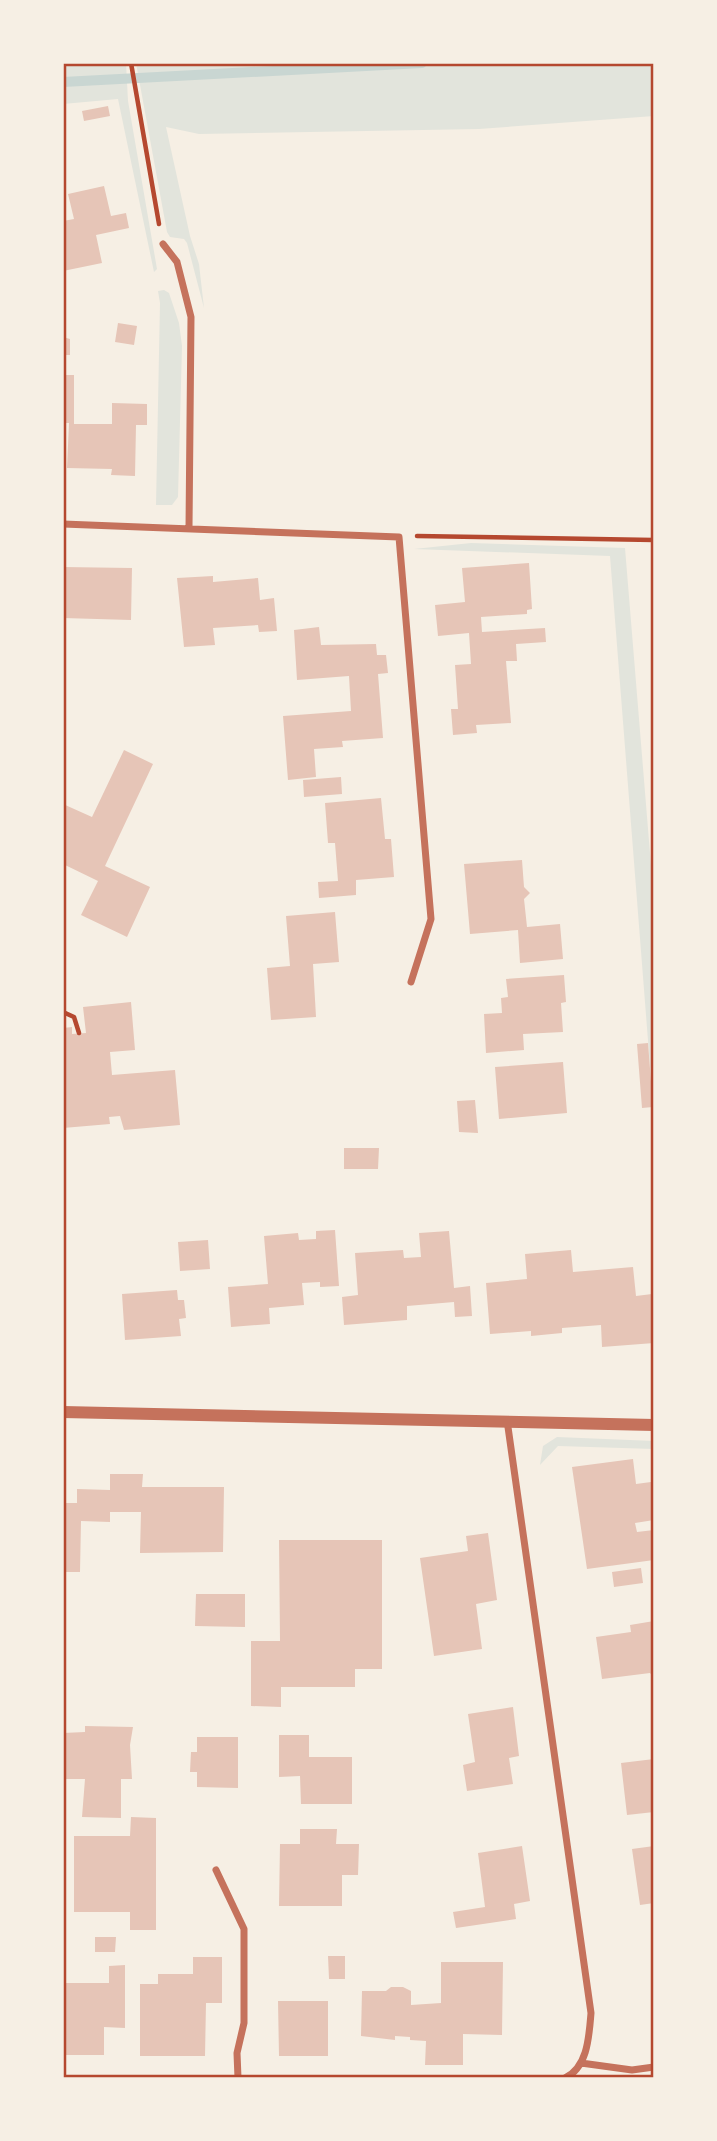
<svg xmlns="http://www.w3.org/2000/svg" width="717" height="2141" font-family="'Public Sans',sans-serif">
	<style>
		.green { fill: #e2e4dc }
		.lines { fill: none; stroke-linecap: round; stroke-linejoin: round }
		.stream { stroke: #c9d6d2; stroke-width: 10 }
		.building { fill: #e6c5b7 }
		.path { stroke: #b5482f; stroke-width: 4.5 }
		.minor { stroke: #c5725c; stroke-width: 7 }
		.tertiary { stroke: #c5725c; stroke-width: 12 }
		.neatline { fill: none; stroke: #b5482f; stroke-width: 2.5 }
	</style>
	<rect width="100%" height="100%" fill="#f6efe4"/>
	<path class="green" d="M63 63H126L128 101 157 269 154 272 118 99 63 104Z
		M136 63H654V116L479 129 199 134 166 127 190 236 199 264 204 308 187 243 184 239 170 237 167 232Z
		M164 290 169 293 179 323 182 346 178 497 172 505H156L160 303 158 291Z
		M471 543 625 548 654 902V1117L610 556 414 549Z
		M557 1437 654 1441V1449L558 1446 540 1465 543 1446Z"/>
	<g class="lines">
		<path class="stream" d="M63 82 422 63"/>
	</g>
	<path class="building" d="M108 106 110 116 84 121 82 111Z
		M104 186 111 216 126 213 129 228 96 235 102 263 63 271V221L74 219 68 194Z
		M118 323 137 326 134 345 115 342Z
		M63 337 70 339V355H63Z
		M63 375H74V424H112V403L147 404V425H136L135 476 111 475 112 469 67 468 69 423H63Z
		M529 563 532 609 527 610V614L481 617 482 632 545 628 546 642 516 644 517 661H506L511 723 476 725 477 733 453 735 451 709H458L455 665 471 664 469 633 438 636 435 605 465 602 462 568Z
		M63 567 132 568 131 620 63 618Z
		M213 576V582L258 578 260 600 274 598 277 631 259 632 258 625 213 628 215 645 184 647 177 578Z
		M319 627 321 645 376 644 377 655H386L388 673 378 674 383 738 342 741 343 747 314 749 316 777 288 780 283 716 351 711 349 676 297 680 294 630Z
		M124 750 153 764 105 866 150 887 127 937 81 915 98 881 63 864V804L92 817Z
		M341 777 342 794 304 797 303 780Z
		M381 798 385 839H391L394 877 356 880V895L319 898 318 882 338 881 335 843H328L325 803Z
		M522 860 524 887 530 893 524 899 527 927 560 924 563 959 520 963 518 930 470 934 464 864Z
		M335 912 339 962 313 964 316 1017 271 1020 267 968 290 966 286 916Z
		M564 975 566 1002 561 1003 563 1032 523 1034 524 1050 486 1053 484 1014 502 1013 501 998 508 997 506 979Z
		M131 1002 135 1050 110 1052 112 1075 175 1070 180 1125 124 1130 120 1116 109 1117 110 1124 63 1128V1028L72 1027V1034L86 1033 83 1007Z
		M648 1043 653 1107 642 1108 637 1044Z
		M563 1062 567 1113 499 1119 495 1067Z
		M475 1100 478 1133 459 1132 457 1101Z
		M344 1148H379L378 1169H344Z
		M335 1230 339 1286 320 1287V1282L302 1283 304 1305 269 1308 270 1324 231 1327 228 1287 268 1284 264 1236 298 1233 299 1240 316 1239V1231Z
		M449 1231 454 1288 470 1286 472 1316 455 1317 454 1302 407 1306V1320L344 1325 342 1297 358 1295 355 1253 403 1250 404 1258 421 1257 419 1233Z
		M208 1240 210 1269 180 1271 178 1242Z
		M571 1250 573 1272 633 1267 636 1296 652 1294 654 1343 602 1347 601 1325 562 1328V1333L531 1336V1331L490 1334 486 1283 527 1279 525 1254Z
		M177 1290 178 1300H184L186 1318 179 1319 181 1336 125 1340 122 1294Z
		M633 1459 636 1484 651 1482 654 1520 635 1523 637 1532 654 1530V1560L587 1569 572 1467Z
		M110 1474H143L142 1487H224L223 1552 140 1553 141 1512H110V1522L81 1521 80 1572H63V1503H77V1489L110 1490Z
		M488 1533 497 1600 476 1604 482 1649 434 1656 420 1558 468 1551 466 1536Z
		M279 1540H382V1669H355V1687H281V1707L251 1706V1641H280Z
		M641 1568 643 1583 614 1587 612 1572Z
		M196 1594H245V1627L195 1626Z
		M654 1621V1678L650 1673 602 1679 596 1637 631 1632 630 1625Z
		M513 1707 519 1756 509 1758 513 1784 467 1791 463 1765 475 1762 468 1714Z
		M85 1726 133 1727 130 1745 132 1779H121V1818L82 1817 85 1779H63V1733L85 1732Z
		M279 1735H309V1757H352V1804H301L300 1776 279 1777Z
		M197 1737H238V1788L197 1787V1772H190L191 1752H197Z
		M654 1759V1812L627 1815 621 1763Z
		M131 1817 156 1818V1930H130V1912H74V1836H130Z
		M300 1829H337L336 1844H359L358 1875H342V1906H279L280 1844H300Z
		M522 1846 530 1901 514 1904 516 1919 456 1928 453 1912 485 1907 478 1853Z
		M654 1846V1903L640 1905 632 1849Z
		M95 1937H116L115 1952H95Z
		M328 1956H345V1979H329Z
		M193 1957H222V2003H206L205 2056H140V1984H158V1974H193Z
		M441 1962H503L502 2035 463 2034V2065H425L426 2041 410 2040V2037L395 2036V2040L361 2036 362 1991H386L391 1987H403L411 1991V2005L441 2003Z
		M125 1965V2028L104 2027V2055H63V1983H109V1966Z
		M278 2001H328V2056H279Z"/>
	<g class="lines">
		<path class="path" d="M131 63 159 224
			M417 536 654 540
			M63 1012 74 1017 79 1033"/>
		<path class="minor" d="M163 244 177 262 191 317 189 528
			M63 524 399 537 431 919 411 982
			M507 1420 591 2013C589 2036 588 2067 565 2078
			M216 1870 244 1929V2023L237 2053 238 2078
			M581 2063 632 2070 654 2067"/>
		<path class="tertiary" d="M63 1412 654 1425"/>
	</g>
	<rect width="717" height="2141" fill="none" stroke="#f6efe4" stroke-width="130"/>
	<rect x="65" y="65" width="587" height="2011" class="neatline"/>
</svg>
